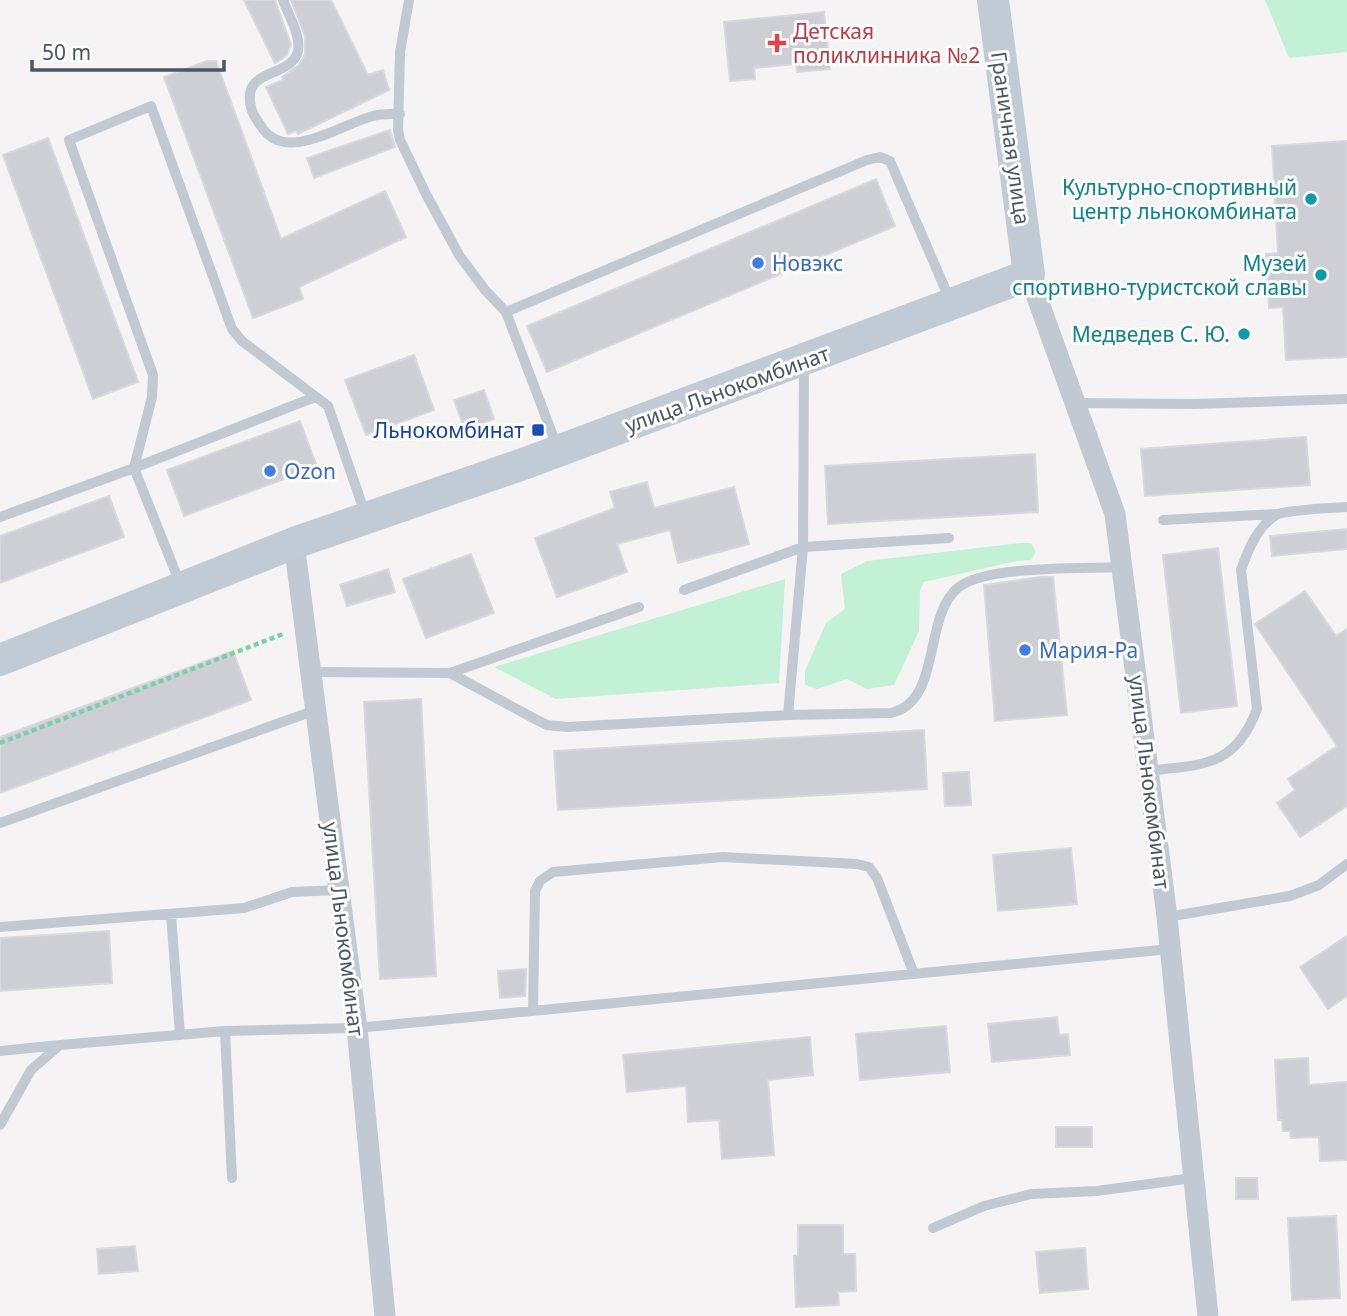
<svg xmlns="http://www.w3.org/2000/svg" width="1347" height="1316" font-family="'Noto Sans',sans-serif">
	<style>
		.green { fill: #c3f1d5 }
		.building { fill: #cdcfd5; stroke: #d7d9de; stroke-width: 2 }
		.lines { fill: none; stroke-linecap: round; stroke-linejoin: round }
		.path { stroke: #7ad0a6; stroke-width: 4.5; stroke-dasharray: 5 3.5; stroke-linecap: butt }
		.lane { stroke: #c1cad2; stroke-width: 10 }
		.street { stroke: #c1cad2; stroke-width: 21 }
		.secondary { stroke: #c1cbd6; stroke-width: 32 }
		.health-dot { fill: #e0444e; stroke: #fff; stroke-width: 2.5 }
		.culture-dot { fill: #0f9aa8; stroke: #fff; stroke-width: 2.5 }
		.shop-dot { fill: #3f7fe0; stroke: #fff; stroke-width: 2.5 }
		.transit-dot { fill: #1a4fb4; stroke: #fff; stroke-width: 2.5 }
		.labels { text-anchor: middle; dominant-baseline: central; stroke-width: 6; stroke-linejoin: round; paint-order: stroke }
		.health-label { font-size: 21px; fill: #be3a42; stroke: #fff; text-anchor: start }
		.street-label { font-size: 21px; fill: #4a5661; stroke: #fff }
		.culture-label { font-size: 21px; fill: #0d838f; stroke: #fff; text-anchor: end }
		.shop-label { font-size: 21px; fill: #366cbe; stroke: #fff; text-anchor: start }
		.transit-label { font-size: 21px; fill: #164399; stroke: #fff; text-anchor: end }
	</style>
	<rect width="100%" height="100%" fill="#f5f3f3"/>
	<path class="green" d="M1265 0H1347V52L1289 58Z
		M1021 543H1031L1036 552 1031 560 1016 561 924 582 920 590 919 631 894 685 867 689 847 679 817 689 805 685V671L826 623 845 609 841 574 867 561Z
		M785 579 779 683 556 699 494 667Z"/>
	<path class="building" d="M244 0H275L291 45 287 55 282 59 275 63Z
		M291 0H331L368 75 383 70 389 90 298 134 296 131 288 134 266 87 283 80 282 77 299 65 305 54V36Z
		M824 12 830 69 797 72 796 64 754 68 755 79 730 81 724 22Z
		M207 61H216L281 239 385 191 406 237 299 287 303 299 253 318 164 77Z
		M390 130 395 147 314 178 307 158Z
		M48 138 138 382 93 399 3 155Z
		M1347 141V357L1286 360 1283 307 1269 308 1266 254 1278 253 1272 146Z
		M876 179 895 226 547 372 527 326Z
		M414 355 434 410 366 435 345 380Z
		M484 390 494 419 465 430 454 400Z
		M300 421 317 467 184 516 167 470Z
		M1306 437 1310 485 1145 496 1141 449Z
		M1035 454 1038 512 828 524 825 466Z
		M647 482 654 508 734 487 749 544 678 563 670 530 617 544 627 572 557 597 535 538 615 508 610 492Z
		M109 496 124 537 0 583V536Z
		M1347 529V549L1272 556 1270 536Z
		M1218 548 1237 706 1181 713 1163 555Z
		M471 554 494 613 426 638 403 579Z
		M388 569 395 592 347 606 340 585Z
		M1041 577H1053L1067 715 995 721 984 585Z
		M1305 591 1336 636 1347 629V806L1300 837 1277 803 1295 790 1288 779 1337 746 1255 624Z
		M233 651 251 700 0 793V737Z
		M421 699 436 976 380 979 364 702Z
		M924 730 927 789 558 810 554 751Z
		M969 772 971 805 945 806 943 773Z
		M1071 848 1077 904 998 911 993 855Z
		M109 931 112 983 0 991V938Z
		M1347 936V996L1328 1009 1300 967Z
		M526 969 525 996 500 998 498 971Z
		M1057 1017 1059 1035 1068 1034 1070 1055 992 1062 988 1024Z
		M946 1026 950 1072 860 1080 856 1034Z
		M810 1037 813 1075 768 1080 774 1155 722 1159 719 1120 688 1122 686 1086 627 1092 623 1055Z
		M1308 1058 1309 1085 1347 1082V1160L1320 1161 1319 1137 1291 1138 1290 1131H1283L1282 1120H1278L1275 1060Z
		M1056 1127H1092V1147H1056Z
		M1236 1178H1257L1258 1199H1236Z
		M1336 1216 1340 1298 1292 1300 1288 1218Z
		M798 1225H843V1254H855L856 1291 838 1292 839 1305 796 1307 794 1256 798 1255Z
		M135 1246 138 1271 99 1274 97 1249Z
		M1085 1248 1088 1289 1040 1293 1036 1252Z"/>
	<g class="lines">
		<path class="path" d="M0 743 283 634"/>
		<path class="lane" d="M283 0C288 14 301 35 298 51 291 79 241 67 251 107 252 114 257 120 261 126 285 165 341 124 373 116 382 113 391 114 400 114
			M409 0 400 52 398 130 400 140 426 194 459 255 485 290 506 312 558 449
			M506 312 867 160 880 157 890 161 950 300
			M1076 403 1194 404 1347 399
			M0 517 134 468 152 397 153 375 69 140 151 106 232 329 242 341 328 406 366 516
			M1163 520 1278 514
			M181 586 134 468 315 397
			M684 590 803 547 949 538
			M311 672 450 673 535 719 547 725 567 727 788 715 803 547 804 363
			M450 673 639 607
			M788 715 891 713C943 701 922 615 959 587 989 565 1083 569 1122 567
			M1148 771C1202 764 1235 768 1257 709L1241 570C1248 550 1257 527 1276 515 1285 510 1333 508 1347 507
			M0 823 316 710
			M171 914 180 1035
			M1167 917 1290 896 1319 885 1347 864
			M0 927 244 908 292 892 339 890
			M533 1010 535 891 540 881 553 872 723 857 857 864 869 867 877 878 914 974
			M225 1031 232 1178
			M0 1051 60 1045
			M0 1125 31 1070 60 1045 225 1031 357 1028 1170 949
			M933 1228 984 1206 1031 1194 1097 1191 1193 1178"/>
		<path class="street" d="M1029 275 1115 514 1167 917 1208 1316
			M294 543 357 1028 385 1316"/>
		<path class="secondary" d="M0 660 294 543 526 463 1029 275 993 0"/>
	</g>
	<path class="health-dot" d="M773.5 32.5h7v7h7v7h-7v7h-7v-7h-7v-7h7z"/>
	<g class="culture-dot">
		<circle cx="1311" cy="199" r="7"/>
		<circle cx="1321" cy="275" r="7"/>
		<circle cx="1244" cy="334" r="7"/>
	</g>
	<g class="shop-dot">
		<circle cx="758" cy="263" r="7"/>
		<circle cx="270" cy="471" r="7"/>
		<circle cx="1025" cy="650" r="7"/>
	</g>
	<rect class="transit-dot" x="531" y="423" width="14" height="14" rx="3.5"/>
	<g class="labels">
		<g class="health-label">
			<text x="793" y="31">Детская<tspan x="793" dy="24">поликлинника №2</tspan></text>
		</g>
		<g class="street-label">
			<text transform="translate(1011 138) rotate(82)">Граничная улица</text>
			<text transform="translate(727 389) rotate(-20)">улица Льнокомбинат</text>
			<text transform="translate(1150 782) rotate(83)">улица Льнокомбинат</text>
			<text transform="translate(344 929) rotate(83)">улица Льнокомбинат</text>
		</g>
		<g class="culture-label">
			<text x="1297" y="187">Культурно-спортивный<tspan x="1297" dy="24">центр льнокомбината</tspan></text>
			<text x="1307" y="263">Музей<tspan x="1307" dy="24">спортивно-туристской славы</tspan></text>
			<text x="1230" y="334">Медведев С. Ю.</text>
		</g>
		<g class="shop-label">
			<text x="772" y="263">Новэкс</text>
			<text x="284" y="471">Ozon</text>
			<text x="1039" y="650">Мария-Ра</text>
		</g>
		<g class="transit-label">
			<text x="524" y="430">Льнокомбинат</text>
		</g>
	</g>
	<path d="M32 60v10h192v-10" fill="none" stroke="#4a5661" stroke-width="3.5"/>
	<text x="42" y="60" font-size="21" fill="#4a5661" stroke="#ffffff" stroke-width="5" paint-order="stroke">50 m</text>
</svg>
